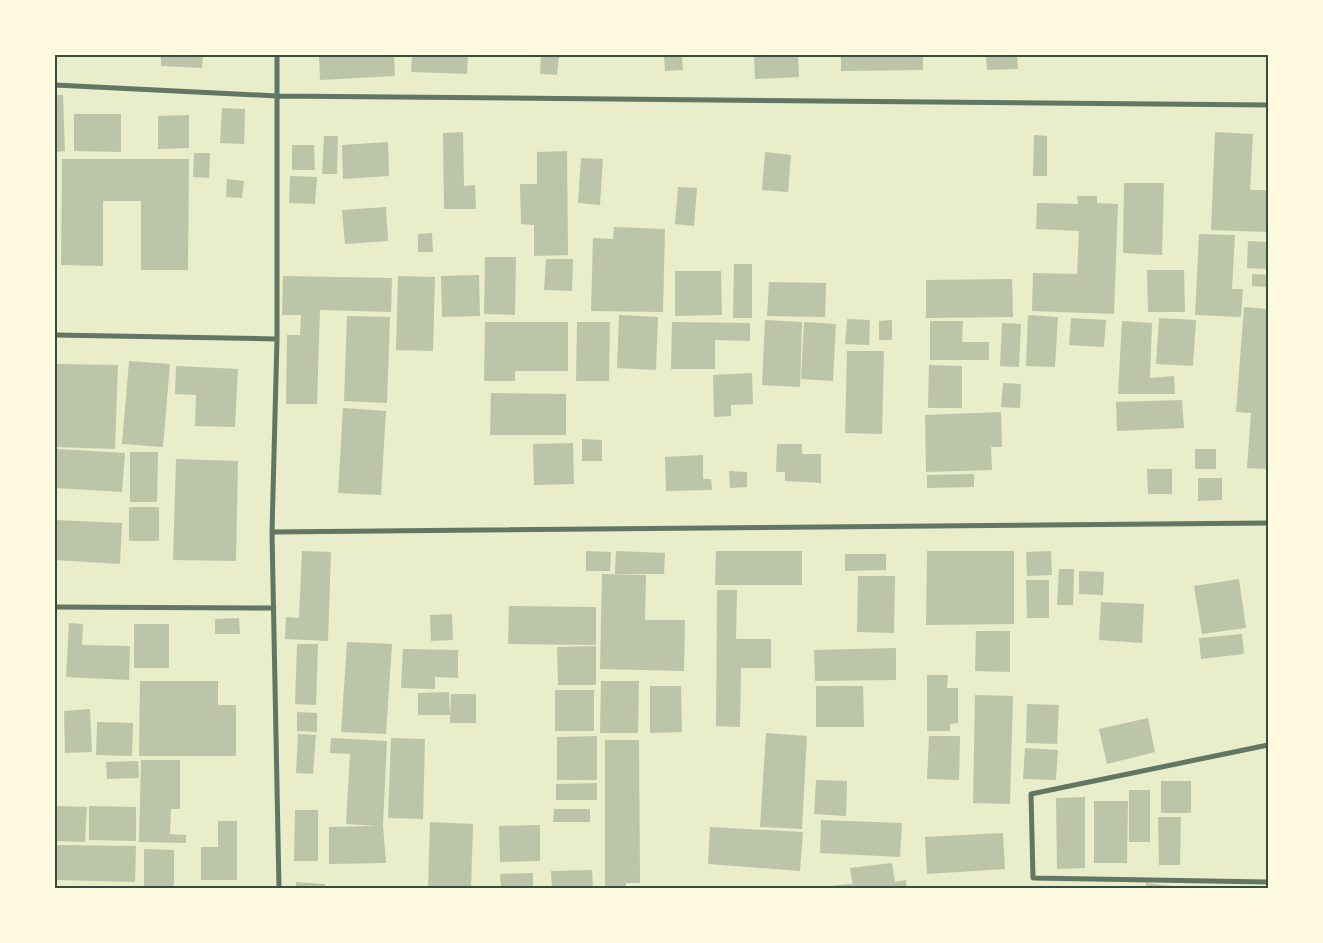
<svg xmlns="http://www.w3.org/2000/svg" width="1323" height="943" font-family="'Fira Sans',sans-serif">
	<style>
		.building { fill: #bcc5a7 }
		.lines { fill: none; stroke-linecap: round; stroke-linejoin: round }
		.minor { stroke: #617663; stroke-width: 5 }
		.neatline { fill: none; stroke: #344e41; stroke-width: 2 }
	</style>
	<rect width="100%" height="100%" fill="#e9edc9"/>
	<path class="building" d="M161 55H203L202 68 161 66Z
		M319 55H394L395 76 320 80Z
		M412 55H468L467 74 411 72Z
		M541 55H559L557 75 540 74Z
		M664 55H682L683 70 665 71Z
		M754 55H798L799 77 755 79Z
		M841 55H923V70L841 71Z
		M986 55H1017L1018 69 987 70Z
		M55 95H63L65 151 55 152Z
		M222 108 245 109 244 144 220 143Z
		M74 114H121V152L74 151Z
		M189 115V148L158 149V116Z
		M463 132 464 186 475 185 476 209H444L443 133Z
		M1215 132 1253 134 1250 190H1268V232L1211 230Z
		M1034 135 1047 136V176H1033Z
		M324 136H338L337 174H322Z
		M388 142 389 176 343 179 342 145Z
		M292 145H314L315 170H292Z
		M567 151 568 255 534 256V225L521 224 520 184H537V152Z
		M765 152 791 155 788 192 762 190Z
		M194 153H210L209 178 193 177Z
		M581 158 603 159 600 205 578 203Z
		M62 159H189L188 270H141V201H103V266L61 265Z
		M55 162H57V226H55Z
		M290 176 317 177 315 204 289 203Z
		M227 179 244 181 242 198 226 197Z
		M1124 183H1164L1162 255 1123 253Z
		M678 187 697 188 694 226 675 224Z
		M1077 196H1097V203L1118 204 1114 314 1032 311 1033 273 1077 274 1079 231 1036 229 1037 203 1078 204Z
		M386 207 388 241 345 244 342 210Z
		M614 227 665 229 663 312 591 311 593 238 613 239Z
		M432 233 433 252H418V234Z
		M1199 234 1235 235 1232 289H1243L1241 317 1195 315Z
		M1248 241 1268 242V269L1247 268Z
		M485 257H516L515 315 484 314Z
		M546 259H573L572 291 544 290Z
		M734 264H752V318H733Z
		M1147 270H1184L1185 312H1148Z
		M675 271H721L722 315 675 316Z
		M1252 274 1268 275V287L1252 286Z
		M479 275 480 316 442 317 441 276Z
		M283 276 392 278 391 312 320 310 317 404H286L287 335H300L301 315H282Z
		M398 276 435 277 433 351 396 350Z
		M1012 279 1013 317 926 318V280Z
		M769 282 826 283 825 317 767 316Z
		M1244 307 1268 309V469L1247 468 1251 413 1236 412Z
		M619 315 658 317 656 370 617 368Z
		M1028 315 1058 317 1055 367 1026 366Z
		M347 316 390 317 387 403 344 401Z
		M1071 318 1106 320 1104 347 1069 345Z
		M1159 318 1196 320 1193 366 1156 364Z
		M847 319 870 320 869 345 845 344Z
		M765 320 802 322 800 387 762 385Z
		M892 320V340H879V321Z
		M930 321H963L962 342H989V360H930Z
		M1122 321 1152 323 1150 378 1174 376 1175 394H1118Z
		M485 322H568V371H515V381H484Z
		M577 322H610L609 381H576Z
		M672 322 750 323V341L715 340V369H671Z
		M804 322 836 324 833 381 801 379Z
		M1002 323 1021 324 1019 367 1000 366Z
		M847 351H884L882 434 845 433Z
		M129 361 170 364 163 447 122 444Z
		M55 364 118 365 115 449 55 447Z
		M929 365 962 366V408H928Z
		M176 366 238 369 235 427 195 426 196 395 175 394Z
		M752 373 753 404 731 405V416L714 417 713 375Z
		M1003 383 1021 384 1020 408 1001 407Z
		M491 393 566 394V435H490Z
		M1182 400 1184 428 1117 431 1116 402Z
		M343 408 386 411 381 495 338 493Z
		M1001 412 1002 447H991L992 470 926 472 925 415Z
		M582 439 602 440V461H582Z
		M573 443 574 484 534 485 533 444Z
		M777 444H802V454H821V483L785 481V472H776Z
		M57 449 125 453 122 492 55 488Z
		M1195 449H1216V469H1195Z
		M130 452H158L157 502H130Z
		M703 455V479H711L712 490 666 491 665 457Z
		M176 459 238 461 236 561 173 560Z
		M1147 469H1172V494H1148Z
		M729 471 747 472V487L730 488Z
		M974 474V487L927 488V475Z
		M1198 478H1222V500L1198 501Z
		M129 507H159V541H129Z
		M55 520 122 523 120 564 55 560Z
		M302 551 331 552 328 641 285 639 286 617 299 618Z
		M586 551 611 552 610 571H586Z
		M616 551 665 553 664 574H615Z
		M716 551H802V585H715Z
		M927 551H1014V624L926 625Z
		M1051 551 1052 575 1027 576 1026 552Z
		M845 554H886V570L845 571Z
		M1059 569H1074L1073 605H1057Z
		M1079 571 1104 572 1103 595 1079 594Z
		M602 574 646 575 645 620H685L684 671 600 669Z
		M858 576H895L894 633 857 632Z
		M1239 579 1246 628 1202 634 1194 586Z
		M1026 580H1049V618H1027Z
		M717 590H737L736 639H771V668H741L740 727 716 726Z
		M1101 602 1144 604 1142 643 1099 640Z
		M509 606 596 607V645L508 644Z
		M452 614 453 640 431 641 430 615Z
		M239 618 240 634H215V619Z
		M69 623 83 624 82 645 130 646 129 680 66 677Z
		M134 624H169V668H134Z
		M976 631H1010V672L975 671Z
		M1242 634 1244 654 1201 659 1199 638Z
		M347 642 392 644 386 734 341 732Z
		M297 644H318L316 705 295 704Z
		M596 646V685H558L557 647Z
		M896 648V680L815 681 814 650Z
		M403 649 458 650V678L435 677V689L401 688Z
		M927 675H948L947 688H958V723L950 724V731H927Z
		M140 681H218V705H236V756H139Z
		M601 681H639L638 733H600Z
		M650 686H681L682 732 650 733Z
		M816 686H863L864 727H816Z
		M555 690H594V731H555Z
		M449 692 450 715H418V693Z
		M451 694H476V723H450Z
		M975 695 1013 696 1010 804 973 803Z
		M1027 704 1059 705 1057 744 1026 743Z
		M90 709 92 752 65 753 64 711Z
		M297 712 317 713V732L297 731Z
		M1148 718 1155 752 1107 764 1099 729Z
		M97 722 133 723 132 756 96 755Z
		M766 733 807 736 802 829 760 827Z
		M298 734 316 735 313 774 296 773Z
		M597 736V780H557V737Z
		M929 736H960L959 780 927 779Z
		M331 738 387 741 383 825 386 863 329 864V827L377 826 346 824 350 754 330 753Z
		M391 738 425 739 423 819 388 818Z
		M605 740H639L640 883H626V888H605Z
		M1025 748 1058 750 1056 780 1023 779Z
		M141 760H180V809H171L170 834 186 835V843L139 842Z
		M138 761 139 778 107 779 106 762Z
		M816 780 847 781 846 816 814 814Z
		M1161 781H1191V813H1161Z
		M597 783V800H556V784Z
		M1129 790H1150V842H1129Z
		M1085 797V868L1057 869 1056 798Z
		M1094 801H1128L1127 863H1094Z
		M55 806 87 807 85 842 55 841Z
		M89 806 136 807V841L89 840Z
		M554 809H590V822H553Z
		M295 810H318V861H294Z
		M1158 817H1181L1180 865H1159Z
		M821 820 902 823 900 857 820 853Z
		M218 821H237V880H201V847H218Z
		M430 822 473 824 471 888H428Z
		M540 825V861L500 862 499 826Z
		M710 827 803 832 800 871 708 864Z
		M1003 833 1005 869 927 874 925 837Z
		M55 845 136 846 135 882 55 880Z
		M144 849 174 850V888H144Z
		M892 863 895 882 906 880 907 888H853L850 868Z
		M592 870 593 888H552L551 871Z
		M533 873V888H501L500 874Z
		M296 882 325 884V888H296Z
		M1146 883 1181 887V888H1146Z
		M852 884V888H829V886Z"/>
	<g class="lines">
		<path class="minor" d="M277 55V339L272 532 279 888
			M55 85 277 96 1268 105
			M55 335 277 339
			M272 532 1268 523
			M55 607 274 608
			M1268 745 1031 794 1033 878 1268 882"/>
	</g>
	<rect width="1323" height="943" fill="none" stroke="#fefae0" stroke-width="112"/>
	<rect x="56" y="56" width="1211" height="831" class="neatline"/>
</svg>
